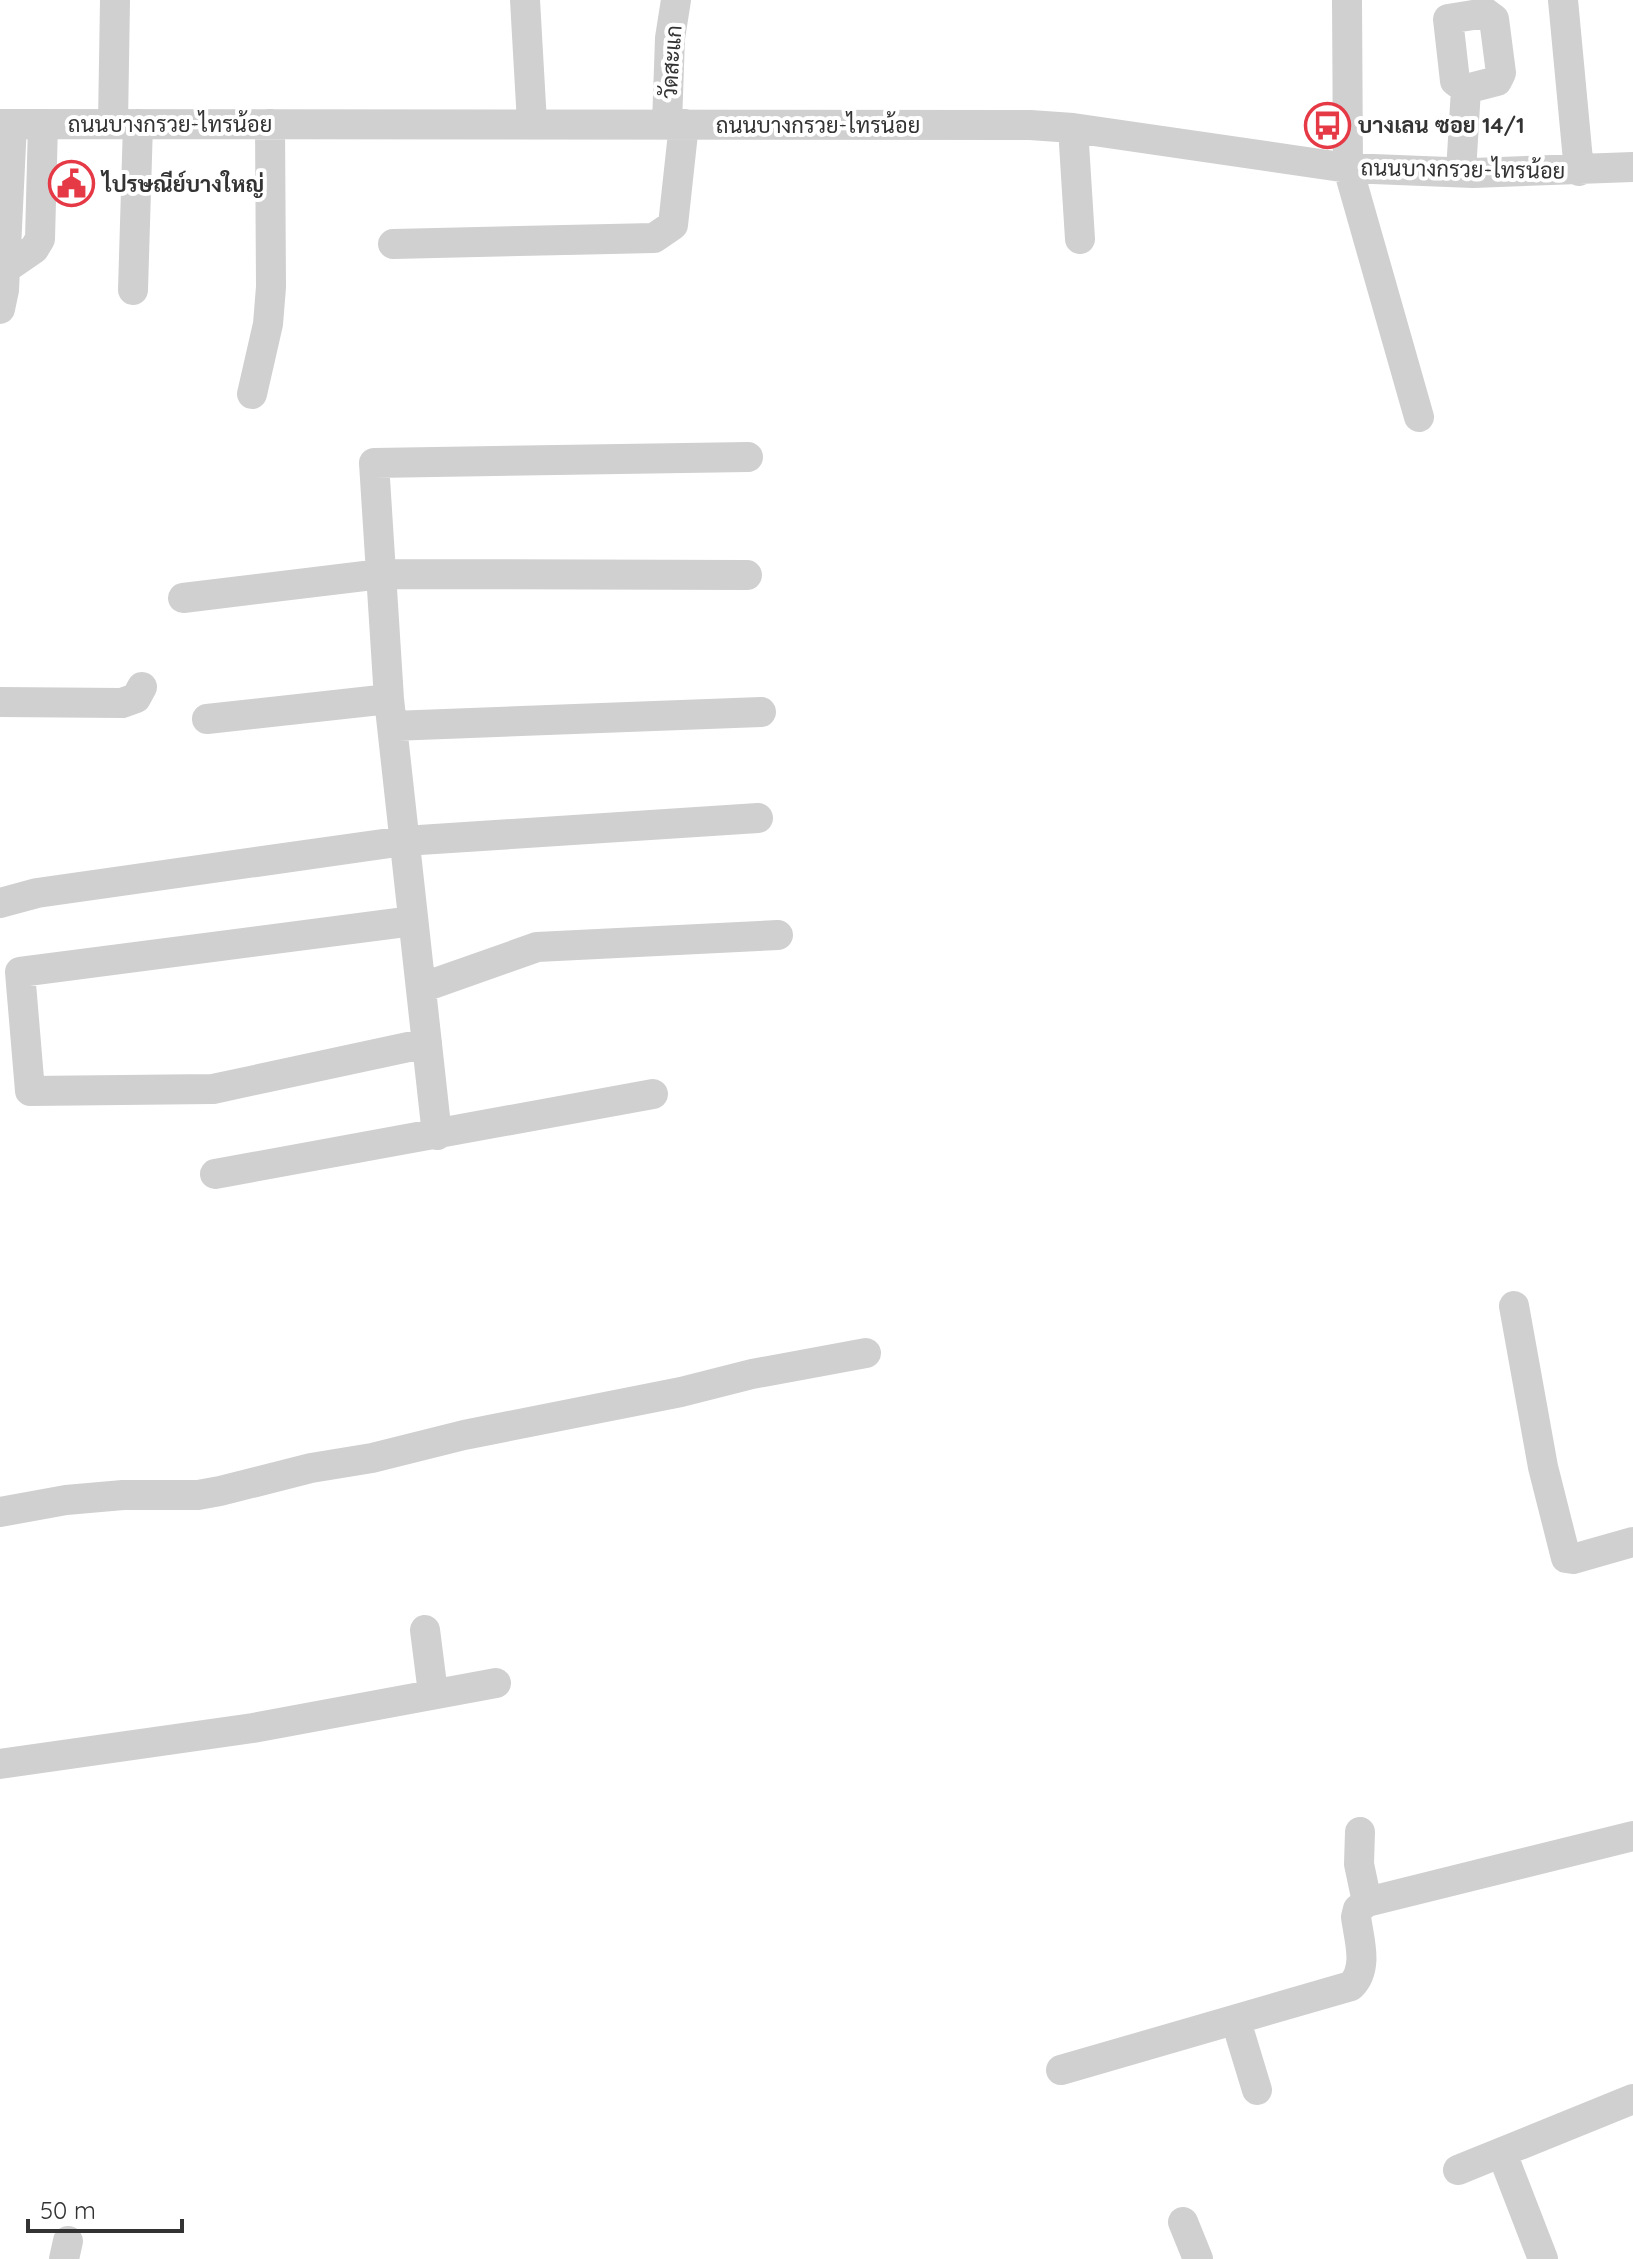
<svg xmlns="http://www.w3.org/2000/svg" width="1633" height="2259" font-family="Quicksand,Sarabun,sans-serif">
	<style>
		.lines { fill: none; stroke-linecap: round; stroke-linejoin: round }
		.minor { stroke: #d0d0d0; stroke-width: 30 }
		.labels { text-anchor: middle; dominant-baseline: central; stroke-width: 8; stroke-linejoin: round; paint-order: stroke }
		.street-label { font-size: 22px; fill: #333; stroke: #fff }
		.poi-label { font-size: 22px; font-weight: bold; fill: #333; stroke: #fff; text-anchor: start }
	</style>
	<rect width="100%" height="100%" fill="#fff"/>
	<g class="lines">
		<path class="minor" d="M525 0 532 123
			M1347 0 1348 168 1419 417
			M1563 0 1579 171
			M0 124 1030 125 1073 128 1348 168 1473 173 1633 167
			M113 124 115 0
			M667 124 670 38 676 0
			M1073 128 1080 239
			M1461 172 1466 89 1497 81 1501 73 1494 19 1486 13 1448 19 1455 81 1466 89
			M393 244 654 238 673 225 684 124
			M5 269 34 249 40 239 43 124
			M133 290 138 124
			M0 309 4 290 12 124
			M252 394 268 324 271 287 270 124
			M183 598 381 574 747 575
			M0 702 122 703 136 698 142 687
			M207 719 389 699
			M392 726 761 712
			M0 903 37 893 404 841 758 818
			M413 921 20 972 30 1091 213 1089 427 1043
			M421 988 537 947 778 935
			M437 1135 389 699 374 463 748 457
			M215 1174 653 1094
			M1514 1306 1543 1467 1566 1558 1573 1559 1633 1542
			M0 1512 66 1500 123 1495H198L220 1491 311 1468 372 1458 464 1435 681 1392 752 1374 866 1353
			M425 1630 433 1693
			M0 1764 253 1728 496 1683
			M1360 1832 1359 1864 1367 1902
			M1236 2021 1257 2090
			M1061 2070 1351 1986C1369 1968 1359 1940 1356 1917L1358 1909 1367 1902 1633 1836
			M1502 2153 1543 2259
			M1458 2170 1633 2099
			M1183 2222 1198 2259
			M64 2259 68 2241"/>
	</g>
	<defs>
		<symbol id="bus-ring" viewBox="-11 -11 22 22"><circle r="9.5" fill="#fff" stroke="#e63946" stroke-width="1.5"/><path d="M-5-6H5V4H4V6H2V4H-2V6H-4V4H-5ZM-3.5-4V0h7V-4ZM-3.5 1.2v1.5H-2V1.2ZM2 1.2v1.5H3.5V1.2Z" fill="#e63946"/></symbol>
		<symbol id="civic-ring" viewBox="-11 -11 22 22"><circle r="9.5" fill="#fff" stroke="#e63946" stroke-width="1.5"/><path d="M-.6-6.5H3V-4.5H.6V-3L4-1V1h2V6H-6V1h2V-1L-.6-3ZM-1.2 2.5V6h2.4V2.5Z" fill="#e63946"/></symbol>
	</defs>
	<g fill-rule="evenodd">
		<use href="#bus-ring" x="1302" y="100" width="51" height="51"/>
		<use href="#civic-ring" x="46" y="158" width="51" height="51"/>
	</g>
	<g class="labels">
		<g class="street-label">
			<text transform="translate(671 62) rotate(-86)">วัดสะแก</text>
			<text x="170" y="124">ถนนบางกรวย-ไทรน้อย</text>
			<text x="818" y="125">ถนนบางกรวย-ไทรน้อย</text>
			<text transform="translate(1463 169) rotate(1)">ถนนบางกรวย-ไทรน้อย</text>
		</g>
		<g class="poi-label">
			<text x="1358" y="125">บางเลน ซอย 14/1</text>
			<text x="102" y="184">ไปรษณีย์บางใหญ่</text>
		</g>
	</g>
	<path d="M28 2219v12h154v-12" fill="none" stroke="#333333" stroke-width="4"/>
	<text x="40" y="2219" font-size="24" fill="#333333" stroke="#ffffff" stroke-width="6" paint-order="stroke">50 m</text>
</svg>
